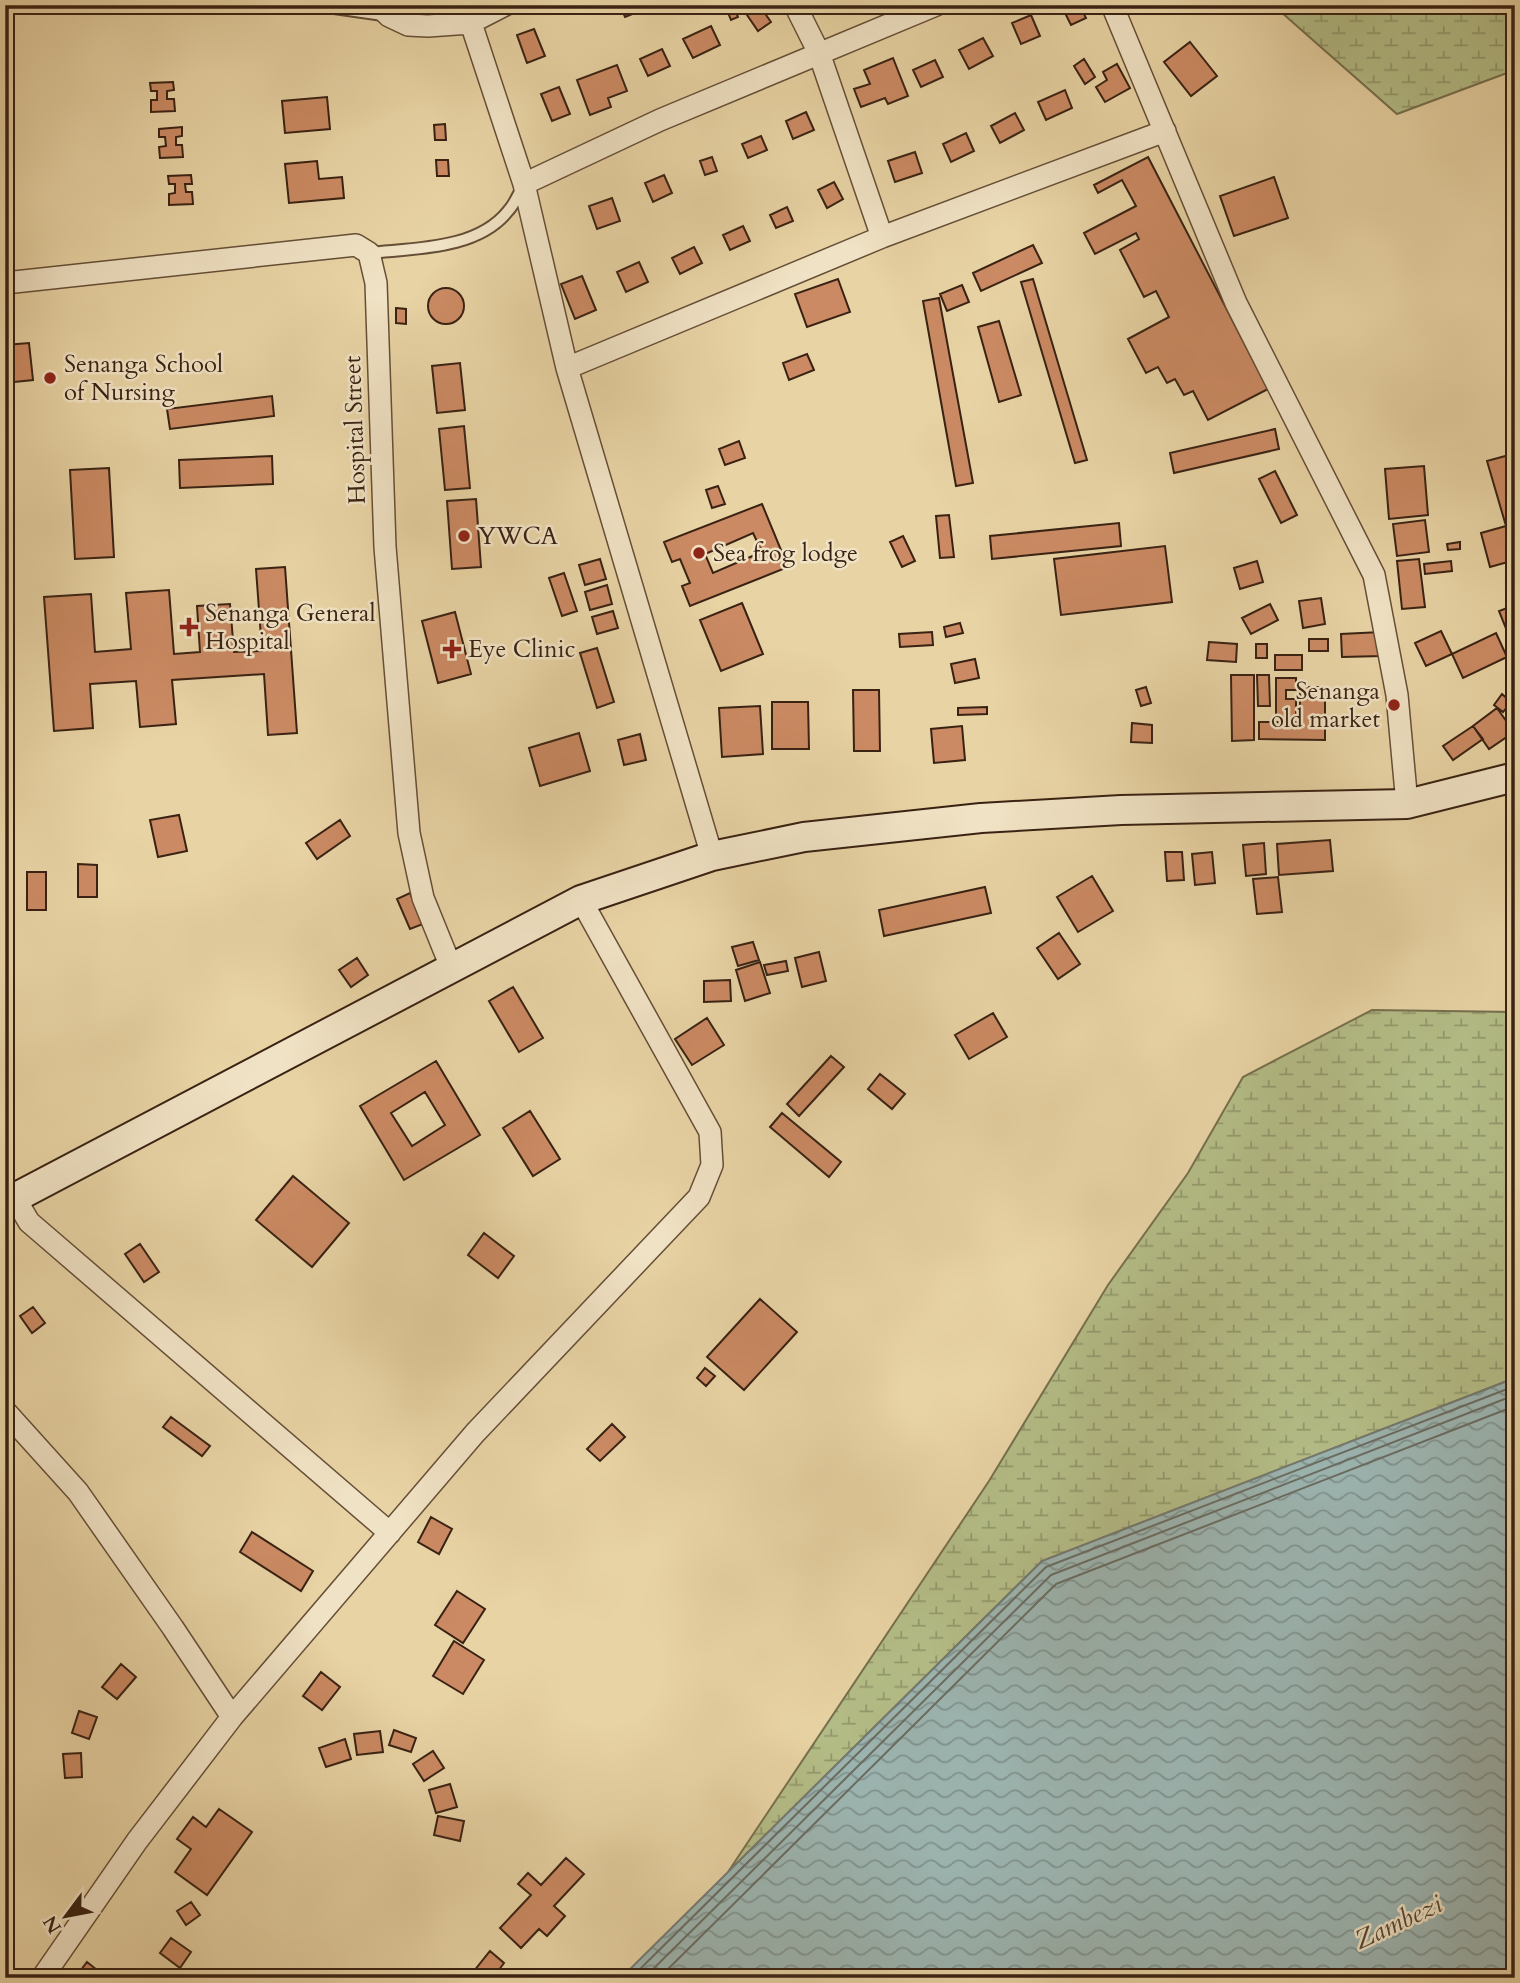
<svg xmlns="http://www.w3.org/2000/svg" width="1520" height="1983" font-family="Cardo,serif">
	<style>
		.wetland { fill: url(#wetland-marsh); stroke: #76704d; stroke-width: 2 }
		.water { fill: url(#water-waves); stroke: #747a72; stroke-width: 2 }
		.lines { fill: none; stroke-linecap: round; stroke-linejoin: round }
		.shore { stroke: #6a6c62; stroke-width: 2 }
		.building { fill: #cb8a63; stroke: #392213; stroke-width: 2; fill-rule: evenodd }
		.lane-casing { stroke: #654e37; stroke-width: 14 }
		.street-casing { stroke: #654e37; stroke-width: 24 }
		.secondary-casing { stroke: #392213; stroke-width: 32 }
		.lane { stroke: #f0e2c4; stroke-width: 10 }
		.street { stroke: #f0e2c4; stroke-width: 21 }
		.secondary { stroke: #f0e2c4; stroke-width: 28 }
		.poi-dot { fill: #8f2418; stroke: #f0e2c4; stroke-width: 2.5 }
		.labels { text-anchor: middle; dominant-baseline: central; stroke-width: 5; stroke-linejoin: round; paint-order: stroke }
		.poi-label { font-size: 24px; fill: #392213; stroke: #f0e2c4; text-anchor: start }
		.street-label { font-size: 24px; fill: #392213; stroke: #f0e2c4 }
		.water-label { font-size: 26px; font-style: italic; fill: #52473a; stroke: #f0e2c4 }
	</style>
	<defs>
		<pattern id="wetland-marsh" width="20" height="14" patternUnits="userSpaceOnUse" patternTransform="scale(1.75)"><rect width="20" height="14" fill="#b4bd87"/><path d="M1 5h8M5 5V1M11 12h8M15 12V8" fill="none" stroke="#93996d"/></pattern>
		<pattern id="water-waves" width="16" height="10" patternUnits="userSpaceOnUse" patternTransform="scale(1.75)"><rect width="16" height="10" fill="#9cb5b1"/><path d="M0 5q4-4 8 0t8 0" fill="none" stroke="#80938f"/></pattern>
	</defs>
	<rect width="100%" height="100%" fill="#e8d3a4"/>
	<filter id="stains"><feTurbulence type="fractalNoise" baseFrequency=".00286" numOctaves="4"/><feColorMatrix values="0 0 0 0 .2 0 0 0 0 .09 0 0 0 0 .02 0 0 0 .5 -.17"/></filter>
	<radialGradient id="worn" r=".72"><stop offset=".6" stop-color="#630" stop-opacity="0"/><stop offset="1" stop-color="#630" stop-opacity=".3"/></radialGradient>
	<path class="wetland" d="M1273 5H1515V70L1397 114Z
		M1372 1010 1515 1012V1378L1042 1561 728 1872 989 1481 1108 1285 1188 1173 1243 1077Z"/>
	<path class="water" d="M1515 1378V1978H621L1042 1561Z"/>
	<g class="lines">
		<path class="shore" d="M631 1978 1046 1567 1515 1386
			M644 1978 1051 1575 1515 1395
			M659 1978 1056 1584 1515 1406"/>
	</g>
	<path class="building" d="M620 5H647L648 8 625 17Z
		M725 5H733L738 17 731 20Z
		M755 5H759L771 22 758 31 745 12Z
		M1061 5H1087L1081 8 1086 18 1071 25Z
		M1031 15 1040 36 1021 44 1012 23Z
		M711 26 720 45 693 58 683 39Z
		M534 29 545 56 527 63 517 35Z
		M983 38 993 56 969 69 959 50Z
		M1190 42 1217 76 1191 96 1164 62Z
		M662 49 670 66 648 76 640 59Z
		M893 58 908 96 888 104 885 98 861 107 854 89 870 84 864 70Z
		M1084 59 1095 77 1085 84 1074 66Z
		M935 60 943 77 921 87 913 70Z
		M1117 64 1130 88 1105 102 1096 87 1107 80 1103 72Z
		M617 65 627 91 608 98 611 107 590 115 577 80Z
		M173 82 174 90 167 91V99H174L175 111 151 112V100H157V91H151L150 83Z
		M559 87 570 114 552 121 541 94Z
		M1065 90 1072 108 1046 120 1038 102Z
		M327 97 330 129 285 133 282 101Z
		M806 112 814 130 793 139 786 121Z
		M1015 113 1024 130 1000 143 991 126Z
		M445 124 446 140H435L434 125Z
		M182 127V136L176 137V145H182L183 157 160 158 159 147 166 146 165 137H159V129Z
		M966 133 974 151 951 162 943 144Z
		M761 136 767 150 748 158 742 144Z
		M915 152 922 173 895 182 888 161Z
		M712 157 717 171 705 175 700 161Z
		M1148 157 1268 389 1208 420 1193 391 1184 395 1175 379 1167 383 1158 367 1146 373 1128 339 1169 317 1156 291 1144 297 1120 250 1139 239 1136 233 1095 254 1084 233 1136 206 1122 180 1098 193 1094 185Z
		M436 160H448L449 176H437Z
		M317 161 319 179 342 177 344 198 289 203 285 164Z
		M191 175 192 184H185L186 192H192L193 204 169 205V194L175 193V184H169L168 176Z
		M664 175 672 193 653 202 645 183Z
		M1274 177 1288 218 1234 236 1220 196Z
		M834 182 843 199 827 208 818 190Z
		M612 198 620 221 597 229 589 206Z
		M787 207 793 221 776 228 770 215Z
		M743 226 750 241 730 250 723 235Z
		M1033 245 1042 263 981 291 973 273Z
		M694 247 702 263 680 274 672 258Z
		M639 262 648 282 626 292 617 272Z
		M582 276 596 310 575 319 561 284Z
		M838 279 850 312 807 327 795 294Z
		M1033 279 1087 460 1075 463 1021 282Z
		M962 285 969 302 947 311 940 294Z
		M428 306a18 18 0 1 1 36 0a18 18 0 1 1-36 0Z
		M939 298 973 483 956 486 923 301Z
		M396 308 406 309V324L396 323Z
		M999 321 1021 395 999 402 978 327Z
		M29 343 33 380 5 383V345Z
		M807 354 814 370 789 380 783 363Z
		M460 363 465 410 437 413 432 366Z
		M272 396 274 416 170 429 167 409Z
		M464 426 470 488 445 490 439 429Z
		M1275 429 1279 449 1174 473 1170 453Z
		M739 441 745 458 725 465 719 449Z
		M1509 455 1515 476V560L1490 567 1481 533 1506 526 1487 461Z
		M272 456 273 484 180 488 179 460Z
		M1424 466 1428 515 1389 519 1385 469Z
		M109 468 114 557 75 559 70 470Z
		M1275 471 1297 515 1281 523 1259 479Z
		M718 486 725 504 712 508 706 490Z
		M476 499 481 567 452 569 447 501Z
		M762 504 788 567 690 606 682 586 690 583 680 559 672 562 664 542ZM753 533 762 552 713 573 705 554Z
		M949 515 954 557 940 558 936 516Z
		M1425 520 1429 552 1397 556 1393 524Z
		M1119 523 1121 546 992 559 990 536Z
		M903 536 915 561 902 567 890 542Z
		M1460 542V549L1448 550 1447 544Z
		M1165 546 1172 602 1061 615 1054 559Z
		M600 559 606 579 585 585 579 565Z
		M1419 559 1425 607 1402 609 1397 561Z
		M1257 561 1263 582 1240 589 1234 568Z
		M1451 561 1452 571 1425 574 1424 564Z
		M285 567 297 733 268 735 264 674 172 680 176 724 140 727 136 681 90 684 93 728 54 731 44 597 91 594 95 652 131 649 126 593 169 590 174 654 200 652 197 606 230 604 234 652 262 651 256 569Z
		M564 573 577 611 562 616 549 578Z
		M607 585 612 604 590 610 585 592Z
		M1321 598 1325 624 1303 628 1299 601Z
		M742 603 763 654 721 671 700 620Z
		M1270 604 1278 620 1251 634 1242 618Z
		M1515 605V628L1507 631 1499 611Z
		M613 611 618 628 597 634 592 617Z
		M455 612 471 674 438 683 422 621Z
		M960 623 963 633 946 637 944 627Z
		M1441 631 1452 654 1426 666 1415 643Z
		M932 632 933 645 900 647 899 634Z
		M1381 632 1382 656 1342 657 1341 634Z
		M1496 633 1507 657 1463 678 1452 654Z
		M1309 639H1328V651H1309Z
		M1209 642 1237 644 1236 662 1207 660Z
		M1256 644H1267V658H1256Z
		M597 648 614 702 597 708 580 653Z
		M1275 655H1302V670H1275Z
		M975 659 979 678 955 683 951 664Z
		M1231 675H1254V740L1232 741Z
		M1257 675H1269L1270 706H1258Z
		M1276 678H1296V690H1286V699H1296V717H1276Z
		M1146 687 1151 703 1141 706 1136 690Z
		M1300 687H1325V740L1259 739V722H1300Z
		M853 690H879L880 751H854Z
		M1502 694 1511 702 1503 712 1494 705Z
		M772 702H808L809 749H772Z
		M760 706 763 754 722 757 719 708Z
		M987 707V714L958 715V708Z
		M1497 708 1514 732 1489 749 1473 726Z
		M1132 723 1152 725V743L1131 742Z
		M962 726 965 760 934 763 931 729Z
		M1473 726 1483 739 1453 760 1443 746Z
		M579 733 590 771 540 786 529 748Z
		M640 734 646 760 624 765 618 740Z
		M179 815 187 851 158 857 150 820Z
		M340 820 350 836 317 859 306 843Z
		M1330 840 1333 871 1279 875 1277 844Z
		M1264 843 1266 874 1246 876 1243 845Z
		M1165 852H1182L1184 880 1167 881Z
		M1212 852 1215 883 1195 885 1192 854Z
		M78 864 97 865V897H78Z
		M27 872H46V910H27Z
		M1092 876 1113 911 1078 932 1057 897Z
		M1278 877 1282 912 1257 914 1253 879Z
		M985 887 991 913 884 936 879 910Z
		M410 893 423 924 410 929 397 899Z
		M1059 933 1080 964 1058 979 1037 948Z
		M753 942 759 960 738 966 732 947Z
		M819 952 826 981 802 987 795 958Z
		M357 958 368 975 351 987 339 970Z
		M786 961 788 971 767 975 764 965Z
		M760 962 770 993 745 1001 736 970Z
		M730 980 731 1001 704 1002V981Z
		M513 987 543 1038 519 1052 489 1001Z
		M993 1013 1007 1037 969 1059 955 1035Z
		M707 1018 724 1045 692 1065 675 1039Z
		M831 1056 844 1067 799 1116 787 1104Z
		M436 1061 480 1135 404 1180 360 1106ZM425 1092 445 1125 412 1146 391 1113Z
		M880 1074 905 1094 892 1109 868 1089Z
		M530 1111 560 1159 533 1176 503 1128Z
		M782 1113 841 1162 829 1177 770 1127Z
		M293 1176 349 1223 312 1267 256 1220Z
		M484 1233 514 1256 498 1278 468 1255Z
		M140 1244 159 1272 144 1282 125 1254Z
		M760 1299 797 1332 744 1390 707 1357Z
		M33 1307 45 1323 32 1333 20 1316Z
		M705 1368 715 1376 706 1386 697 1378Z
		M171 1417 210 1446 202 1456 163 1427Z
		M612 1424 625 1437 600 1461 587 1449Z
		M431 1517 452 1529 439 1554 418 1542Z
		M252 1532 313 1571 301 1591 240 1552Z
		M457 1591 485 1609 463 1643 435 1625Z
		M454 1641 484 1660 463 1694 433 1676Z
		M121 1664 136 1677 117 1699 102 1687Z
		M321 1672 340 1687 322 1710 303 1696Z
		M79 1711 97 1717 89 1739 72 1733Z
		M394 1730 416 1738 411 1752 389 1745Z
		M380 1731 383 1752 357 1755 354 1734Z
		M345 1739 351 1759 326 1767 319 1748Z
		M433 1751 444 1768 424 1781 413 1764Z
		M81 1753 82 1777 65 1778 63 1754Z
		M450 1784 457 1807 436 1813 429 1790Z
		M219 1809 252 1832 207 1895 175 1872 191 1849 177 1839 193 1817 206 1827Z
		M438 1816 464 1821 460 1841 434 1835Z
		M566 1858 584 1874 554 1906 565 1916 547 1936 539 1929 521 1948 500 1928 531 1895 518 1884 528 1873 541 1885Z
		M191 1902 200 1915 186 1925 177 1911Z
		M171 1938 191 1952 180 1968 160 1953Z
		M490 1951 504 1963 493 1978H473L470 1976Z
		M87 1962 107 1978H75Z"/>
	<g class="lines">
		<defs>
			<path id="lane" d="M313 5 383 15
				M369 253C414 248 477 250 508 211 514 205 518 195 522 188"/>
			<path id="street" d="M378 5 389 16 408 25 428 26 470 23 505 5
				M465 5 524 184 567 368 712 856
				M795 5 819 53 882 237
				M1112 5 1236 303 1374 575 1397 695 1407 804
				M524 184 660 120 936 5
				M5 283 356 245 369 253 376 283 385 547 409 833 423 898 451 967
				M567 368 882 237 1165 131
				M15 1198 29 1222 43 1234 390 1533
				M5 1411 78 1492 173 1628 232 1717
				M42 1978 137 1841 232 1717 475 1433 699 1197 712 1165 710 1132 581 900"/>
			<path id="secondary" d="M5 1203 581 900 712 856 804 837 981 818 1121 810 1407 804 1515 777"/>
		</defs>
		<use href="#lane" class="lane-casing"/>
		<use href="#street" class="street-casing"/>
		<use href="#secondary" class="secondary-casing"/>
		<use href="#lane" class="lane"/>
		<use href="#street" class="street"/>
		<use href="#secondary" class="secondary"/>
	</g>
	<g class="poi-dot">
		<circle cx="50" cy="378" r="7"/>
		<circle cx="464" cy="536" r="7"/>
		<circle cx="699" cy="553" r="7"/>
		<path d="M185.5 616.5h7v7h7v7h-7v7h-7v-7h-7v-7h7z"/>
		<path d="M448.5 638.5h7v7h7v7h-7v7h-7v-7h-7v-7h7z"/>
		<circle cx="1394" cy="705" r="7"/>
	</g>
	<g class="labels">
		<g class="poi-label">
			<text x="64" y="364">Senanga School<tspan x="64" dy="28">of Nursing</tspan></text>
			<text x="478" y="536">YWCA</text>
			<text x="713" y="553">Sea frog lodge</text>
			<text x="205" y="613">Senanga General<tspan x="205" dy="28">Hospital</tspan></text>
			<text x="468" y="649">Eye Clinic</text>
			<text x="1380" y="691" text-anchor="end">Senanga<tspan x="1380" dy="28">old market</tspan></text>
		</g>
		<g class="street-label">
			<text transform="translate(355 430) rotate(-92)">Hospital Street</text>
		</g>
		<g class="water-label">
			<text transform="translate(1398 1922) rotate(-25)">Zambezi</text>
		</g>
	</g>
	<rect width="1520" height="1983" fill="none" stroke="#e8d3a4" stroke-width="28"/>
	<rect x="7" y="7" width="1506" height="1969" fill="none" stroke="#392213" stroke-width="3.5"/>
	<rect x="14" y="14" width="1492" height="1955" fill="none" stroke="#392213" stroke-width="2"/>
	<g transform="translate(66 1916) rotate(238)" stroke="#f0e2c4" stroke-width="5" paint-order="stroke">
	<path d="M0-5L12 26L0 18L-12 26Z" fill="#392213"/>
	<text y="-10" font-size="19" font-weight="bold" text-anchor="middle" fill="#392213">N</text>
	</g>
	<rect width="100%" height="100%" filter="url(#stains)"/>
	<rect width="100%" height="100%" fill="url(#worn)"/>
</svg>
